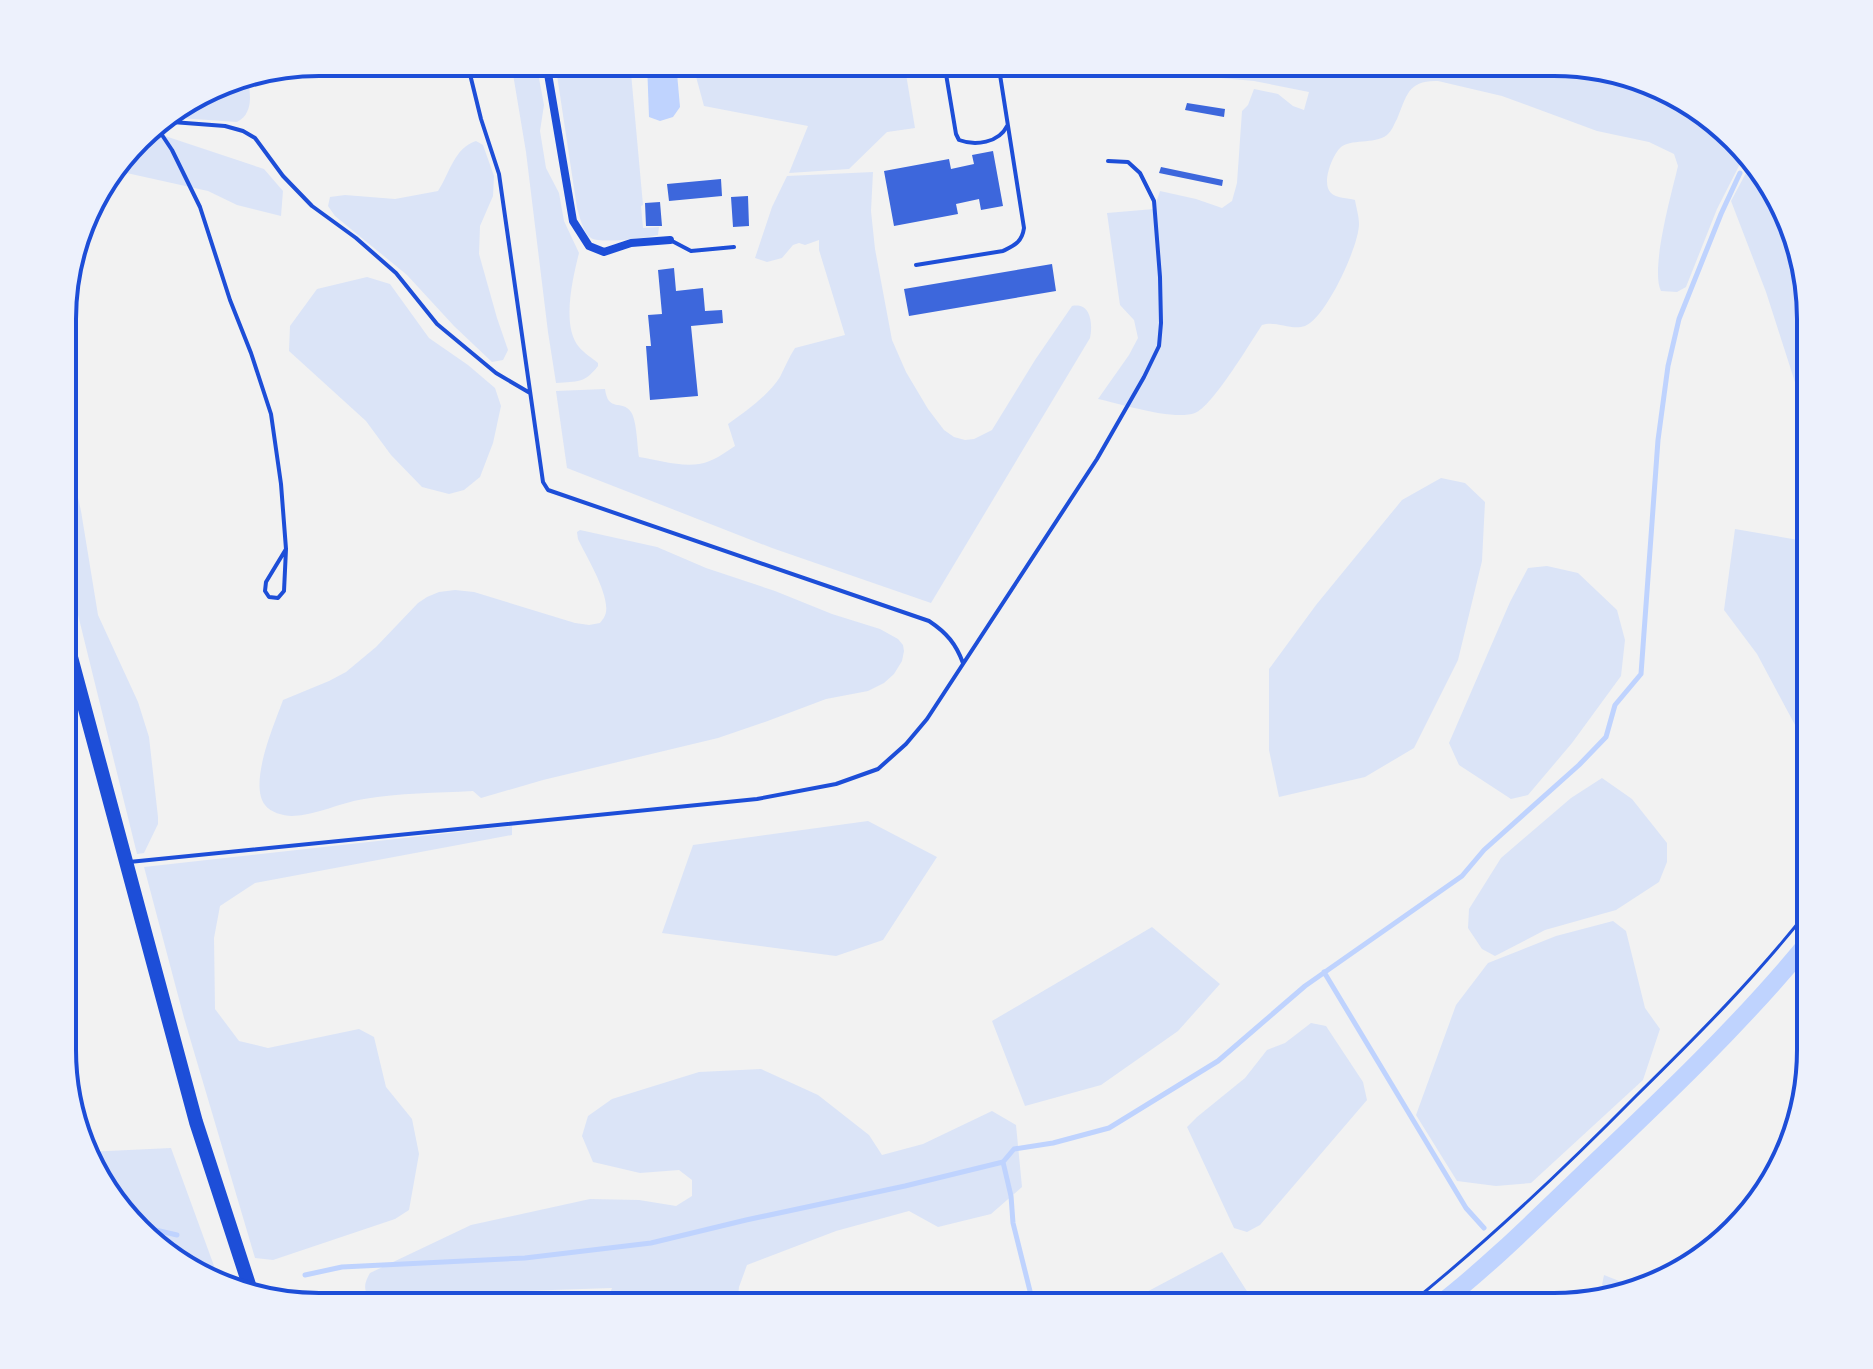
<svg xmlns="http://www.w3.org/2000/svg" width="1873" height="1369" font-family="'Exo 2',sans-serif">
	<style>
		.green { fill: #dbe4f7 }
		.water { fill: #bfd3fe }
		.lines { fill: none; stroke-linecap: round; stroke-linejoin: round }
		.stream { stroke: #bfd3fe; stroke-width: 5 }
		.canal { stroke: #bfd3fe; stroke-width: 18 }
		.building { fill: #3d67dc }
		.path { stroke: #1d4ed8; stroke-width: 3 }
		.service { stroke: #1d4ed8; stroke-width: 4 }
		.minor { stroke: #1d4ed8; stroke-width: 8 }
		.trunk { stroke: #1d4ed8; stroke-width: 14 }
		.rim { fill: none; stroke: #1d4ed8; stroke-width: 4 }
	</style>
	<rect width="100%" height="100%" fill="#f2f2f2"/>
	<path class="green" d="M511 62H536L544 105 540 131 546 168 559 193 564 221 579 253C573 277 561 326 579 347 584 353 592 358 598 363V366C584 384 578 381 556 383L548 332 526 152Z
		M555 62H630L643 205 641 206 643 228 659 227 658 235C647 238 601 244 591 238 583 233 580 217 577 208Z
		M692 62H904L915 128 887 132 849 169 789 173 808 126 704 106Z
		M1166 62 1570 63 1637 76 1711 115 1784 205 1810 303V429L1766 292 1731 201 1746 173 1742 160 1717 209 1686 287 1677 292 1661 291C1650 269 1672 192 1678 166L1674 154 1649 142 1597 131 1502 96 1438 81C1408 80 1407 95 1397 119 1394 124 1392 131 1387 135 1374 145 1350 138 1340 148 1332 156 1321 184 1331 193 1336 198 1348 198 1355 200 1356 207 1359 216 1359 224 1359 246 1326 318 1305 326 1291 331 1276 320 1262 325 1250 343 1212 407 1195 413 1174 421 1121 404 1098 399L1129 355 1138 338 1134 320 1120 305 1107 213 1154 209 1160 191 1196 199 1222 208 1232 201 1237 183 1242 111 1248 105 1254 89 1278 94 1293 106 1304 110 1309 92 1254 81 1177 74Z
		M247 74C250 91 255 113 237 122L165 117 236 76Z
		M147 130 264 169 283 191 281 216 237 205 208 191 113 170Z
		M476 141 483 145 494 176 493 196 480 226 479 254 497 318 508 350 503 360 492 362 454 326 407 275 335 216 328 206 330 197 345 195 395 199 438 191C450 173 454 148 476 141Z
		M873 172 871 211 875 249 892 340 906 372 928 409 944 430 954 437 965 440 974 439 992 430 1035 360 1072 306C1091 302 1093 324 1090 338L931 603 772 548 567 468 556 391 605 389C608 413 622 399 631 412 637 421 637 445 639 457 658 460 680 467 699 464 713 462 724 453 735 446L728 424C746 411 768 396 780 377 785 367 789 357 795 348L845 335 819 250V240L805 245 799 243 793 245 782 258 767 262 755 258 772 207 787 176Z
		M367 277 390 284 429 338 468 365 495 388 501 406 493 443 480 477 464 490 449 494 422 487 391 455 366 421 289 351 290 326 317 289Z
		M64 447 72 471 81 511 98 615 138 702 149 737 158 817V824L144 853 137 854 64 558Z
		M1441 478 1465 483 1485 502 1482 561 1458 660 1414 748 1365 777 1279 797 1269 750V669L1316 605 1402 500Z
		M1735 529 1810 542V787L1802 738 1757 654 1724 610Z
		M580 530 657 547 706 568 775 591 832 614 880 629 898 639 903 645 904 651 902 661 894 674 884 683 868 691 826 699 765 722 718 738 543 780 481 798 473 791C437 793 399 793 364 799 339 803 317 815 292 816 283 816 270 812 265 805 248 783 275 723 283 700L329 681 346 672 376 647 418 603 427 597 439 592 455 590 474 592 575 623 589 625 600 623C603 619 605 617 606 612 609 593 586 556 578 539L577 532Z
		M1547 566 1578 573 1617 610 1625 640 1621 676 1572 743 1528 795 1511 799 1459 765 1449 743 1510 602 1528 568Z
		M1602 778 1632 799 1667 843V862L1659 882 1616 910 1545 930 1495 956 1482 949 1468 928 1469 909 1501 858 1571 798Z
		M868 821 937 857 883 940 836 956 662 933 693 845Z
		M512 826V835L255 883 220 906 214 938 215 1009 239 1041 268 1048 359 1029 374 1037 386 1087 412 1119 419 1154 409 1210 395 1219 273 1260 255 1258 184 1018 144 867Z
		M1613 921 1626 931 1645 1008 1660 1029 1643 1080 1531 1183 1496 1186 1457 1181 1416 1115 1456 1005 1488 963 1556 936Z
		M1152 927 1220 984 1178 1031 1101 1085 1025 1106 992 1021Z
		M1311 1023 1326 1026 1363 1082 1367 1100 1260 1225 1247 1232 1234 1228 1187 1127 1197 1117 1245 1078 1267 1050 1285 1043Z
		M761 1069 818 1095 869 1135 882 1155 923 1144 992 1111 1016 1125 1022 1187 991 1214 938 1227 909 1211 836 1231 747 1265 739 1287 737 1307H553L608 1299 612 1288 368 1296C363 1287 365 1282 370 1273L471 1225 590 1199 639 1200 676 1206 692 1196V1180L679 1170 640 1173 593 1162 582 1136 588 1116 612 1099 699 1072Z
		M171 1148 221 1285 162 1254 96 1178 87 1152Z
		M1222 1252 1257 1307H1142L1139 1296Z
		M1604 1275 1637 1288 1613 1293 1602 1285Z"/>
	<path class="water" d="M647 62H676L680 107 673 117 660 121 649 117Z"/>
	<g class="lines">
		<path class="stream" d="M1324 972 1466 1208 1484 1228
			M1003 1162 1011 1196 1013 1223 1034 1307
			M138 1226 177 1235
			M305 1275 342 1267 525 1258 651 1243 746 1220 905 1186 1003 1162 1014 1149 1053 1143 1109 1128 1218 1061 1305 986 1462 876 1484 850 1579 765 1606 737 1615 705 1641 674 1658 440 1668 366 1679 319 1721 214 1740 173"/>
		<path class="canal" d="M1436 1307C1489 1266 1537 1218 1585 1172 1663 1098 1742 1023 1810 940"/>
	</g>
	<path class="building" d="M1187 103 1225 109 1224 117 1185 110Z
		M993 151 1003 206 981 210 979 199 956 204 958 214 894 226 884 171 949 159 951 169 974 164 972 155Z
		M1161 167 1223 180 1222 186 1159 173Z
		M721 179 722 196 669 201 667 184Z
		M748 196 749 226 733 227 731 197Z
		M660 202 662 226H646L645 203Z
		M1052 264 1056 291 909 316 904 289Z
		M674 268 676 291 703 288 705 311 722 310 723 323 691 326 698 396 650 400 646 346H651L648 315 662 314 658 270Z"/>
	<g class="lines">
		<path class="path" d="M1406 1307C1487 1242 1563 1170 1636 1096 1697 1036 1758 975 1810 908"/>
		<path class="service" d="M467 62 481 119 499 174 543 482 548 490 929 621C947 633 956 644 963 663
			M944 62 956 134 959 140C975 146 999 143 1007 126
			M159 121 225 126 243 131 255 138 283 176 312 206 356 238 396 273 437 324 496 373 530 393
			M154 123 172 150 200 207 230 300 251 353 271 414 281 484 286 549 284 591 278 598 269 597 265 591 266 582 286 549
			M672 241 691 251 734 247
			M916 265 1003 251C1015 245 1022 242 1024 228L998 62
			M129 862 757 799 836 784 878 769 906 744 927 719 1097 459 1144 377 1159 346 1161 323 1160 277 1154 201 1140 173 1128 162 1108 161"/>
		<path class="minor" d="M546 62 573 221 589 246 604 252 631 243 670 240"/>
		<path class="trunk" d="M64 631 196 1122 253 1297"/>
	</g>
	<path d="M0 0H1873V1369H0ZM319 76H1554A243 243 0 0 1 1797 319V1050A243 243 0 0 1 1554 1293H319A243 243 0 0 1 76 1050V319A243 243 0 0 1 319 76Z" fill="#edf1fc" fill-rule="evenodd"/>
	<path class="rim" d="M319 76H1554A243 243 0 0 1 1797 319V1050A243 243 0 0 1 1554 1293H319A243 243 0 0 1 76 1050V319A243 243 0 0 1 319 76Z"/>
</svg>
